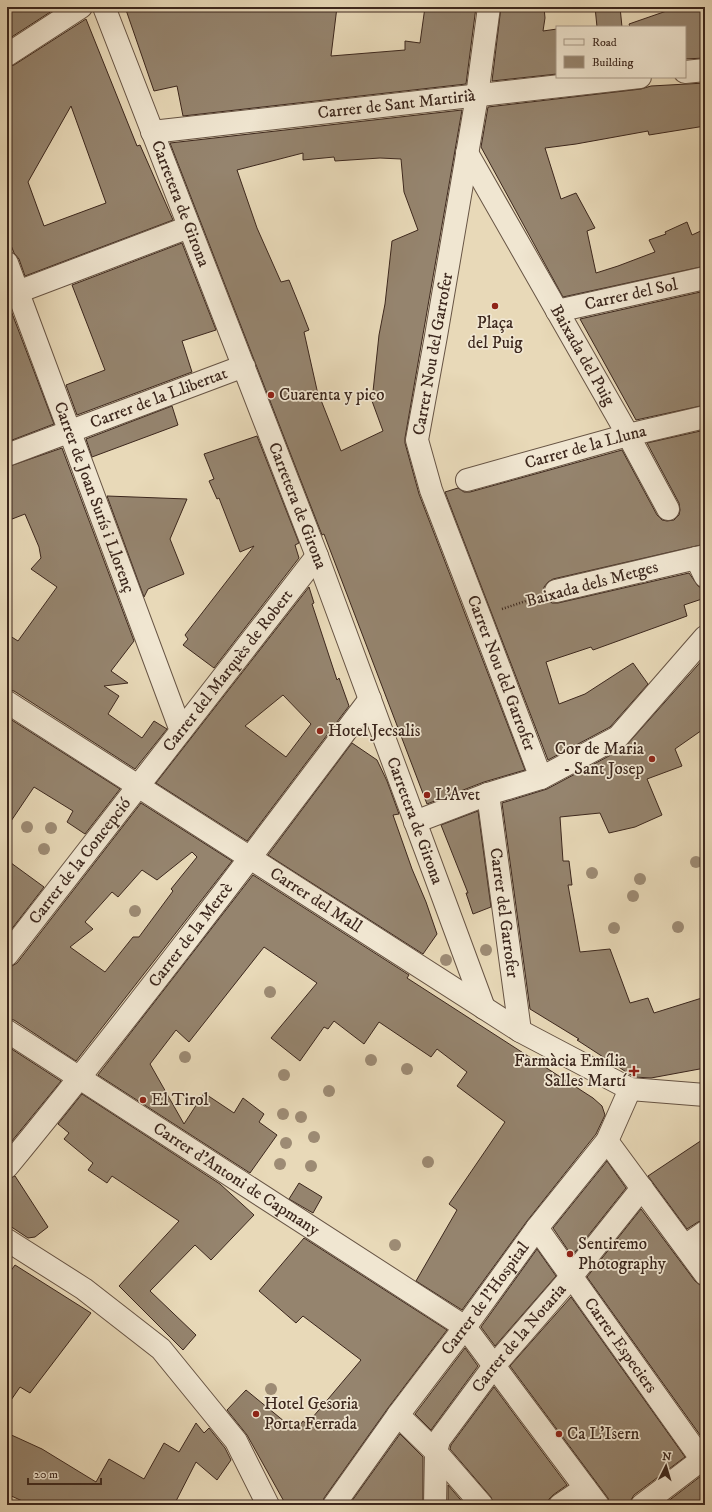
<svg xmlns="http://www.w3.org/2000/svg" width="712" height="1512" font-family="'IM FELL DW Pica',serif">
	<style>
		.building { fill: #95846e; stroke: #3c271d; fill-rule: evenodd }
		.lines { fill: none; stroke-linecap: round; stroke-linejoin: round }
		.minor-casing { stroke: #675444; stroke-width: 24 }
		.path { stroke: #3c271d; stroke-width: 2.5; stroke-dasharray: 1 2; stroke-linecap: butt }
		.minor { stroke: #f0e6d1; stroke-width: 22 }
		.tree { fill: #9d8b74 }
		.poi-dot { fill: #8f2418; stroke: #f0e6d1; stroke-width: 1.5 }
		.labels { text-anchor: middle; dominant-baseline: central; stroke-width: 3.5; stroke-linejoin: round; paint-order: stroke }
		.street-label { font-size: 17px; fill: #3c271d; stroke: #f0e6d1 }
		.poi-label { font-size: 17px; fill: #3c271d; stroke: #f0e6d1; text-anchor: start }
	</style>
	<rect width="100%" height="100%" fill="#e8d9b8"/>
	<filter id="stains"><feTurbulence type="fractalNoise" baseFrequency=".005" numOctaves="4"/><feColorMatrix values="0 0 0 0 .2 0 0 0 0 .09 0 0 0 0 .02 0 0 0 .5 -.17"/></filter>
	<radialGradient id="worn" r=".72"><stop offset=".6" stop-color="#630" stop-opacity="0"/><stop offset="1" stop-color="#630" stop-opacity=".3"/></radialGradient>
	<path class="building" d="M7 7H58L7 40Z
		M125 7H337L331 56 405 50V41L420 43 425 7H476L466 84 183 116 177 86 154 91Z
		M501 7H544L545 18 543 31 557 29V74L492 81Z
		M595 7H620L622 27H597Z
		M678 7H700L705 20V58L685 59V27H630L629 24Z
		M86 19 137 146 140 145 173 220 25 276 19 259 14 253 7 235V67L14 65ZM71 106 106 203 44 226 28 182Z
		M705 83V126L649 135 648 131 576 144 545 148 561 199 576 193 595 228 587 231 596 273 618 266 655 252 649 240 666 234 665 232 687 222 692 235 705 229V266L563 297 481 147 488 107 641 89 651 86Z
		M462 110 405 438V443L419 494 525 770 484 782 427 804 324 534 322 535 170 143ZM303 153V160L334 157 335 161 380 158 401 159 404 192 418 230 392 241 385 304 379 335 372 401 383 431 341 451 317 390 304 332 309 330 302 312 289 280 281 282 257 228 237 170Z
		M182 243 216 330 182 341 192 372 77 415 66 385 105 370 72 285Z
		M705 291V405L636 420 580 319Z
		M7 308H10L54 424 7 442Z
		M172 406 178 425 92 457 86 439Z
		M705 430V544L553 579 548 582 544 587V593L547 599 552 603H558L689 573 698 586 705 590V598L684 605 687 616 593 650 591 647 546 662 559 704 585 694 633 663 648 684 610 727 548 760 445 492 458 488 464 492H470L622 450 657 515 662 520 667 521 674 520 679 515 680 510 679 503 647 443Z
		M257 436 299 543 295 545 299 558 214 668 183 645 188 639 185 635 254 546 240 552 219 498 217 499 209 481 214 479 204 454Z
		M62 448 134 641 111 671 128 683 104 686 119 696 108 714 142 738 154 721 167 729 135 769 14 691 7 690V634L18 641 57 587 31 569 41 558 39 547 25 514 7 521V467Z
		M107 496 187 499 170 539 184 574 148 589 144 597Z
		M309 587 314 603 312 604 337 680 339 678 349 706 247 841 156 783ZM283 695 311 724 286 757 245 726Z
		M705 657V728L675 749 682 766 647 779 662 815 635 827 609 833 600 813 560 817 563 861H569L572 885H568L580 952 610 949 630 1003 648 998 654 1013 705 997V1068L651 1078 634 1077 577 1040 579 1039 530 1009 502 803 547 789 624 748Z
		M7 717 120 789 85 834 67 822 73 811 34 787 7 827Z
		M352 743 377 760 387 781 399 814 393 815 412 869 426 902 437 934 423 954 268 855Z
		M141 803 232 861 76 1061 14 1020 7 1019V967L12 966 17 963ZM192 852 197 857 171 889 173 891 139 937H133L105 972 70 947 93 929 85 922 112 892 118 897 142 870 157 880Z
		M478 811 491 907 473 914 466 893H468L441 825Z
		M7 860 44 887 7 935Z
		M253 875 409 975 407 978 593 1098 602 1106 605 1115 596 1134 527 1221 462 1310 416 1281 457 1210 449 1204 505 1122 457 1086 467 1072 437 1049 431 1057 379 1022 364 1044 334 1021 328 1029 324 1027 300 1061 271 1038 317 983 264 947 189 1042 176 1030 150 1064 184 1124 204 1093 234 1113 243 1098 264 1114 259 1122 277 1135 250 1173 98 1075Z
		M7 1046 61 1081 7 1147Z
		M82 1094 220 1184 254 1215 211 1260 195 1245 150 1291 196 1335 183 1350 119 1286 179 1221 112 1176 107 1183 88 1170 93 1163 64 1139 69 1133 58 1124Z
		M705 1138V1220L698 1222 687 1229 648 1176Z
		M607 1161 626 1188 572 1256 553 1228Z
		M15 1176 48 1227 35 1237 28 1238 7 1224V1179Z
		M299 1183 322 1197 313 1213 289 1199Z
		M641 1209 695 1281 700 1285 705 1286V1442L587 1277Z
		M304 1238 447 1330 388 1408 324 1498 322 1505H286L247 1435 227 1410 246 1390 296 1431 303 1421 307 1424 361 1360 303 1316 296 1323 259 1291Z
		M537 1249 556 1276 495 1346 481 1327Z
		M15 1265 91 1313 30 1393 20 1387 7 1406V1276Z
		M571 1297 685 1457 634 1495 631 1500 630 1505H610L608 1498 510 1366Z
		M465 1348 478 1366 431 1430 415 1414Z
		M494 1387 567 1485 553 1495 549 1499 548 1505H494L491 1497 450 1449 451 1445Z
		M196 1423 204 1433 209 1428 225 1448 231 1460 217 1480 196 1462 174 1505H31L7 1494V1433L42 1449 96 1482 109 1459 144 1479 164 1443 179 1452Z
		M400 1434 423 1457V1505H349Z
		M701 1476H705V1505H663Z
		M448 1485 465 1505H448Z"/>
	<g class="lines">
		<defs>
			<g id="minor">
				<path id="s1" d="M104 7 317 556 484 1008"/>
				<path id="s2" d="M489 7 477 96 436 336 417 440 431 490 480 617 541 778"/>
				<path d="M7 55 81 7"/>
				<path d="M685 72 705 70"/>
				<path id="s3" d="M152 132 640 77"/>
				<path id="s4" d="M467 153 628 435 668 509"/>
				<path id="s5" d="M7 263 181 731"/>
				<path d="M7 296 189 227"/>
				<path id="s6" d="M557 311 705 278"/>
				<path id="s7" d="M7 455 244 366"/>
				<path id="s8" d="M467 480 628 435 705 417"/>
				<path d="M696 558 705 576"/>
				<path d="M556 591 705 556"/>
				<path id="s9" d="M7 702 520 1031 630 1089 705 1095"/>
				<path id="s10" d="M488 794 520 1031"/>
				<path d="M415 822 488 794 541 778 618 737 705 637"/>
				<path id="s11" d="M7 955 317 556"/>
				<path id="s12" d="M7 1031 465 1327 598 1505"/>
				<path d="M607 1141 705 1274"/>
				<path id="s13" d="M7 1167C132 1015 251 857 370 699"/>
				<path id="s14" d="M537 1228 705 1464"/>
				<path d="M7 1240 84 1289 161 1349 236 1441 268 1505"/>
				<path d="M685 1246 705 1232"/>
				<path d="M398 1415 436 1452 482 1505"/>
				<path id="s15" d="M334 1505 398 1415 471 1319 537 1228 607 1141 630 1089"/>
				<path id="s16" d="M435 1505 436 1452 439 1440 494 1366 571 1277 642 1188"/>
				<path d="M560 1505 585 1488"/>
				<path d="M642 1505 705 1457"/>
			</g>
		</defs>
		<use href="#minor" class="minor-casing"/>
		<path class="path" d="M502 609 535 598"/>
		<use href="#minor" class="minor"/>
	</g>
	<g class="tree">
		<circle cx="27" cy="827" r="6"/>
		<circle cx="51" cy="828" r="6"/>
		<circle cx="44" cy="849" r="6"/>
		<circle cx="696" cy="862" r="6"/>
		<circle cx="592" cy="873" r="6"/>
		<circle cx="640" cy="879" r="6"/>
		<circle cx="633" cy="896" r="6"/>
		<circle cx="135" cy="911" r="6"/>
		<circle cx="678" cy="927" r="6"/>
		<circle cx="614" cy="928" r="6"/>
		<circle cx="486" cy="950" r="6"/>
		<circle cx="446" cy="960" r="6"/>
		<circle cx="270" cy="992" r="6"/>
		<circle cx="185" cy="1057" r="6"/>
		<circle cx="371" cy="1060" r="6"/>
		<circle cx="407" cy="1069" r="6"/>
		<circle cx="284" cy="1075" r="6"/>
		<circle cx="329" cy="1091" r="6"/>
		<circle cx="283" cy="1114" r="6"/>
		<circle cx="301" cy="1117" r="6"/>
		<circle cx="314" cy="1137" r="6"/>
		<circle cx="286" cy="1143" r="6"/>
		<circle cx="428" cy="1162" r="6"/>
		<circle cx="280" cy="1164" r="6"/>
		<circle cx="311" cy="1166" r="6"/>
		<circle cx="395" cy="1245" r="6"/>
		<circle cx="271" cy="1389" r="6"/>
	</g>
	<g class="poi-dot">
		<circle cx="495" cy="306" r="4"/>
		<circle cx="271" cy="395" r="4"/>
		<circle cx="320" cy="731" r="4"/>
		<circle cx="652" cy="759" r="4"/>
		<circle cx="427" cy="795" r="4"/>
		<path d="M632 1065h4v4h4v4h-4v4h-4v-4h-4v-4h4z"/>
		<circle cx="143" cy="1100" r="4"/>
		<circle cx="570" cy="1254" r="4"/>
		<circle cx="256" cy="1414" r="4"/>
		<circle cx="559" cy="1434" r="4"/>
	</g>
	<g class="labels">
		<g class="street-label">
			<text stroke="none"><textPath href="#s3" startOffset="246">Carrer de Sant Martirià</textPath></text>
			<text stroke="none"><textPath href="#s1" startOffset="211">Carretera de Girona</textPath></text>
			<text stroke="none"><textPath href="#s6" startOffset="76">Carrer del Sol</textPath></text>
			<text transform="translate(433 354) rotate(-80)">Carrer Nou del Garrofer</text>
			<text stroke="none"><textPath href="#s4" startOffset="233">Baixada del Puig</textPath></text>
			<text stroke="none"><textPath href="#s7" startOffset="162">Carrer de la Llibertat</textPath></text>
			<text stroke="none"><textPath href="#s8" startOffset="123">Carrer de la Lluna</textPath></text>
			<text stroke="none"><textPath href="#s5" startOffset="250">Carrer de Joan Surís i Llorenç</textPath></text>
			<text stroke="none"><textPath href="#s1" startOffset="535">Carretera de Girona</textPath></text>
			<text transform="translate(592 584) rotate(-15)">Baixada dels Metges</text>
			<text stroke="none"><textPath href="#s11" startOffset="360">Carrer del Marquès de Robert</textPath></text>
			<text stroke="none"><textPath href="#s2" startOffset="687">Carrer Nou del Garrofer</textPath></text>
			<text stroke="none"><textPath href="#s1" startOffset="871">Carretera de Girona</textPath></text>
			<text stroke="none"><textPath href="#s11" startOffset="119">Carrer de la Concepció</textPath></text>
			<text stroke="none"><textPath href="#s9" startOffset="367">Carrer del Mall</textPath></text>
			<text stroke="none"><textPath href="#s10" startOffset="120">Carrer del Garrofer</textPath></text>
			<text stroke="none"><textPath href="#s13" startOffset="296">Carrer de la Mercè</textPath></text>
			<text stroke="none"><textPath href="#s12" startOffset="273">Carrer d'Antoni de Capmany</textPath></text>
			<text stroke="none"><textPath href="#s15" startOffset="256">Carrer de l'Hospital</textPath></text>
			<text stroke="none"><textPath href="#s16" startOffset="195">Carrer de la Notaria</textPath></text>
			<text stroke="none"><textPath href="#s14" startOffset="144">Carrer Especiers</textPath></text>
		</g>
		<g class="poi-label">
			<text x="495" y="323" text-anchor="middle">Plaça<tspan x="495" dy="20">del Puig</tspan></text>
			<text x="279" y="395">Cuarenta y pico</text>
			<text x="328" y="731">Hotel Jecsalis</text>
			<text x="644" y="749" text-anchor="end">Cor de Maria<tspan x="644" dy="20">- Sant Josep</tspan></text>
			<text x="435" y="795">L'Avet</text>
			<text x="626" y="1061" text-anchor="end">Farmàcia Emília<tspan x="626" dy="20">Salles Martí</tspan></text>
			<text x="151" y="1100">El Tirol</text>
			<text x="578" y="1244">Sentiremo<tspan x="578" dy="20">Photography</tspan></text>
			<text x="264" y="1404">Hotel Gesoria<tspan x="264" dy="20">Porta Ferrada</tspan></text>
			<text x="567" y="1434">Ca L'Isern</text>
		</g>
	</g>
	<rect width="712" height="1512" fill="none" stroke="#e8d9b8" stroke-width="24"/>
	<rect x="8" y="8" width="696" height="1496" fill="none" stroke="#3c271d" stroke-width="2"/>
	<rect x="12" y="12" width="688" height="1488" fill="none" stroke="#3c271d"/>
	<rect x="556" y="26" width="130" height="52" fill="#f0e6d1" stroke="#a89a89"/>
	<rect x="564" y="39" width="20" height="6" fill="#f0e6d1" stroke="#a89a89"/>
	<text x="592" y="46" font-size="12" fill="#3c271d">Road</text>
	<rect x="564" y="56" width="20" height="12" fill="#95846e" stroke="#a89a89"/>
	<text x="592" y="66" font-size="12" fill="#3c271d">Building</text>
	<g transform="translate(666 1466) rotate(5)" stroke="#f0e6d1" stroke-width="3" paint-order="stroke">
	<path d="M0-3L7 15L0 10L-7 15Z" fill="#3c271d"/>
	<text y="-6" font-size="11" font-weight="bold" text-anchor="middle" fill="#3c271d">N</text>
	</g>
	<path d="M28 1478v6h73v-6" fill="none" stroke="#3c271d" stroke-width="2"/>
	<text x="34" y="1478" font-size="12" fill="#3c271d" stroke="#f0e6d1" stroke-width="3" paint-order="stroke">20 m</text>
	<rect width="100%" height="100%" filter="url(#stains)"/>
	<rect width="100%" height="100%" fill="url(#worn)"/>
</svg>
